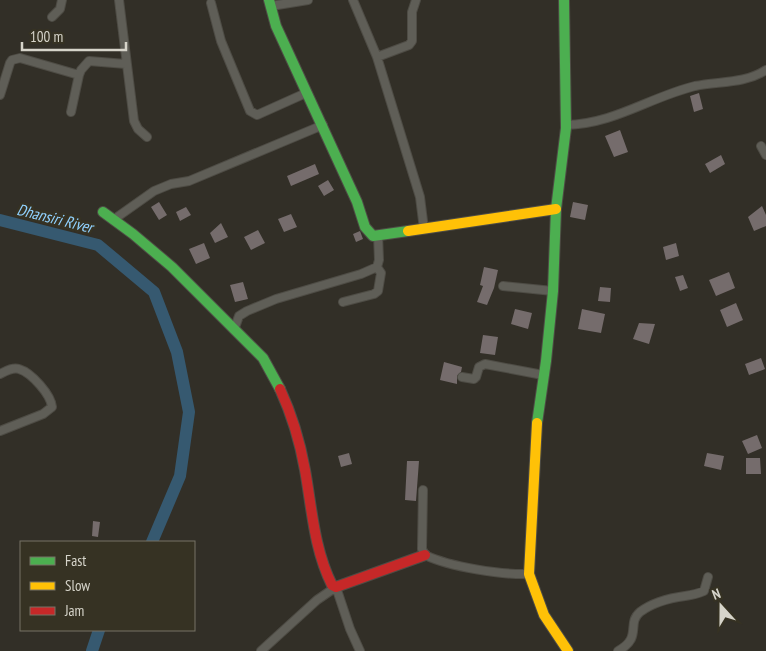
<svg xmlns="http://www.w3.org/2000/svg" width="766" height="651" font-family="'PT Sans Narrow',sans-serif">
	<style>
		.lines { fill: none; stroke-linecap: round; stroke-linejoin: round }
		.river { stroke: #365970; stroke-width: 12 }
		.building { fill: #756c6c }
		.street-casing { stroke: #4e4c45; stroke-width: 10 }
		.fast-casing { stroke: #4e4c45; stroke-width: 12 }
		.slow-casing { stroke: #4e4c45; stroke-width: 12 }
		.jam-casing { stroke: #4e4c45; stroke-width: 12 }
		.street { stroke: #5f5e57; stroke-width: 8 }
		.fast { stroke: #4caf50; stroke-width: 10 }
		.slow { stroke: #ffc107; stroke-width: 10 }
		.jam { stroke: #c62828; stroke-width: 10 }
		.labels { text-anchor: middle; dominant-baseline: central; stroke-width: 5; stroke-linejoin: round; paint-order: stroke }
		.water-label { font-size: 16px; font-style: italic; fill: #91d2ff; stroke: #363223 }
	</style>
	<rect width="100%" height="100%" fill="#322f27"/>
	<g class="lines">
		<path class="river" d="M0 220 98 245 154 292 177 352 189 412 180 476 152 542
			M92 651 99 630"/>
	</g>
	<path class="building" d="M699 93 703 109 694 112 690 96Z
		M620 130 628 152 614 157 605 136Z
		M721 155 725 164 710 173 705 164Z
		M315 164 319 174 291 186 287 176Z
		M328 180 334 190 324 196 318 186Z
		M159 202 167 215 159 220 151 207Z
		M573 202 588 205 585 220 570 217Z
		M762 206 766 215V226L754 231 748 217Z
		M186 207 191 215 180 221 176 212Z
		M291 214 297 227 284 232 278 219Z
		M221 223 228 237 215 243 210 233Z
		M258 230 265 243 251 250 244 237Z
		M360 231 363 239 356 242 353 234Z
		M204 243 210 258 196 264 189 249Z
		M676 243 679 256 666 260 663 247Z
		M484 267 498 270 494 288 487 305 477 302 483 286 480 285Z
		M729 272 735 288 716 296 709 280Z
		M683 275 688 288 680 291 675 277Z
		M243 282 248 299 235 302 230 285Z
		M600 287 611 288 610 302 598 301Z
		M736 303 743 320 727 327 720 310Z
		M515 309 532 313 528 329 511 324Z
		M582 309 605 314 601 333 578 329Z
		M639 323 655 324 649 344 633 339Z
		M483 335 498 337 495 355 480 353Z
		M761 358 765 369 749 375 745 364Z
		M444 362 462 367 461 372 457 376V384L440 380Z
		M757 435 762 448 748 454 742 441Z
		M349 453 352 464 341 467 338 456Z
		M707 453 724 456 721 470 704 466Z
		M746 458H760L761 474H746Z
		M407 461H419L416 501 405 500Z
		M93 521 100 522 98 537 92 536Z"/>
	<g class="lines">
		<defs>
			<path id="street" d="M119 0 134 121 138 129 147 137
				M353 0 377 57 420 197 424 229
				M211 3 221 41 250 111 257 115 306 93
				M271 6 308 0
				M52 17 60 9 62 0
				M377 57 409 45 412 41V12L416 0
				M0 95 10 63 12 60 20 58 79 75
				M71 112 79 75 81 70 89 61 126 64
				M566 125C614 124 650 97 695 86 720 81 744 84 766 70
				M761 146 766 155
				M113 220 154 191 171 184 189 181 323 125
				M503 286 553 291
				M343 302 374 294 378 291 381 273 377 267
				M234 330 239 316 247 311 276 299 361 274 377 267 379 260 378 235
				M0 374C6 371 13 367 19 369 32 373 51 395 52 407L43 414 0 431
				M462 377 474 379 476 377 479 367 485 364 543 375
				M423 490 422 549 425 555C450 567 502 575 529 574
				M261 651 317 600 336 587 350 629 360 651
				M618 651C643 637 626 624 640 612 652 603 670 598 685 596 692 595 697 594 704 591L708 577"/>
			<path id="fast" d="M269 0 276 26 357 202 365 227 373 236 408 231
				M103 212 133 234 172 267 263 358 280 389
				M537 423 546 361 553 291 556 209 566 128 564 0"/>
			<path id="slow" d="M408 231 556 209
				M537 423 529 574 544 615 568 651"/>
			<path id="jam" d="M280 389C292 415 300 442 305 470 312 509 314 549 332 585L336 587 425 555"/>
		</defs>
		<use href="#street" class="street-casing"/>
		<use href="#fast" class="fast-casing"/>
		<use href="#slow" class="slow-casing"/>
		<use href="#jam" class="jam-casing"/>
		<use href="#street" class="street"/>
		<use href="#fast" class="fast"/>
		<use href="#slow" class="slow"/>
		<use href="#jam" class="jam"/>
	</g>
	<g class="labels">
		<g class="water-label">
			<text transform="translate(55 218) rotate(14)">Dhansiri River</text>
		</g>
	</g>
	<rect x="20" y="541" width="175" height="90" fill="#363223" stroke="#767366"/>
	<rect x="30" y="557" width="25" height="8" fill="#4caf50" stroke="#767366"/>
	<text x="65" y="566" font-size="15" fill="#d6d4ca">Fast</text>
	<rect x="30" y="582" width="25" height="8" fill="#ffc107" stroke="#767366"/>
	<text x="65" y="591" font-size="15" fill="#d6d4ca">Slow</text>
	<rect x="30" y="607" width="25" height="8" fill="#c62828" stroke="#767366"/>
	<text x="65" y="616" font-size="15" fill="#d6d4ca">Jam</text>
	<g transform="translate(721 606) rotate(339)" stroke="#363223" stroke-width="4" paint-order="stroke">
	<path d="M0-4L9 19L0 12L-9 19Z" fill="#d6d4ca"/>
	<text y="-8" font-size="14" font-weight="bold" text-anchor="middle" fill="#d6d4ca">N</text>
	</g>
	<path d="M22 42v8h104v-8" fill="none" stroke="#d6d4ca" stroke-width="2.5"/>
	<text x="30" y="42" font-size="15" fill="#d6d4ca" stroke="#363223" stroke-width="4" paint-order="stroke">100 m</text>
</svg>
